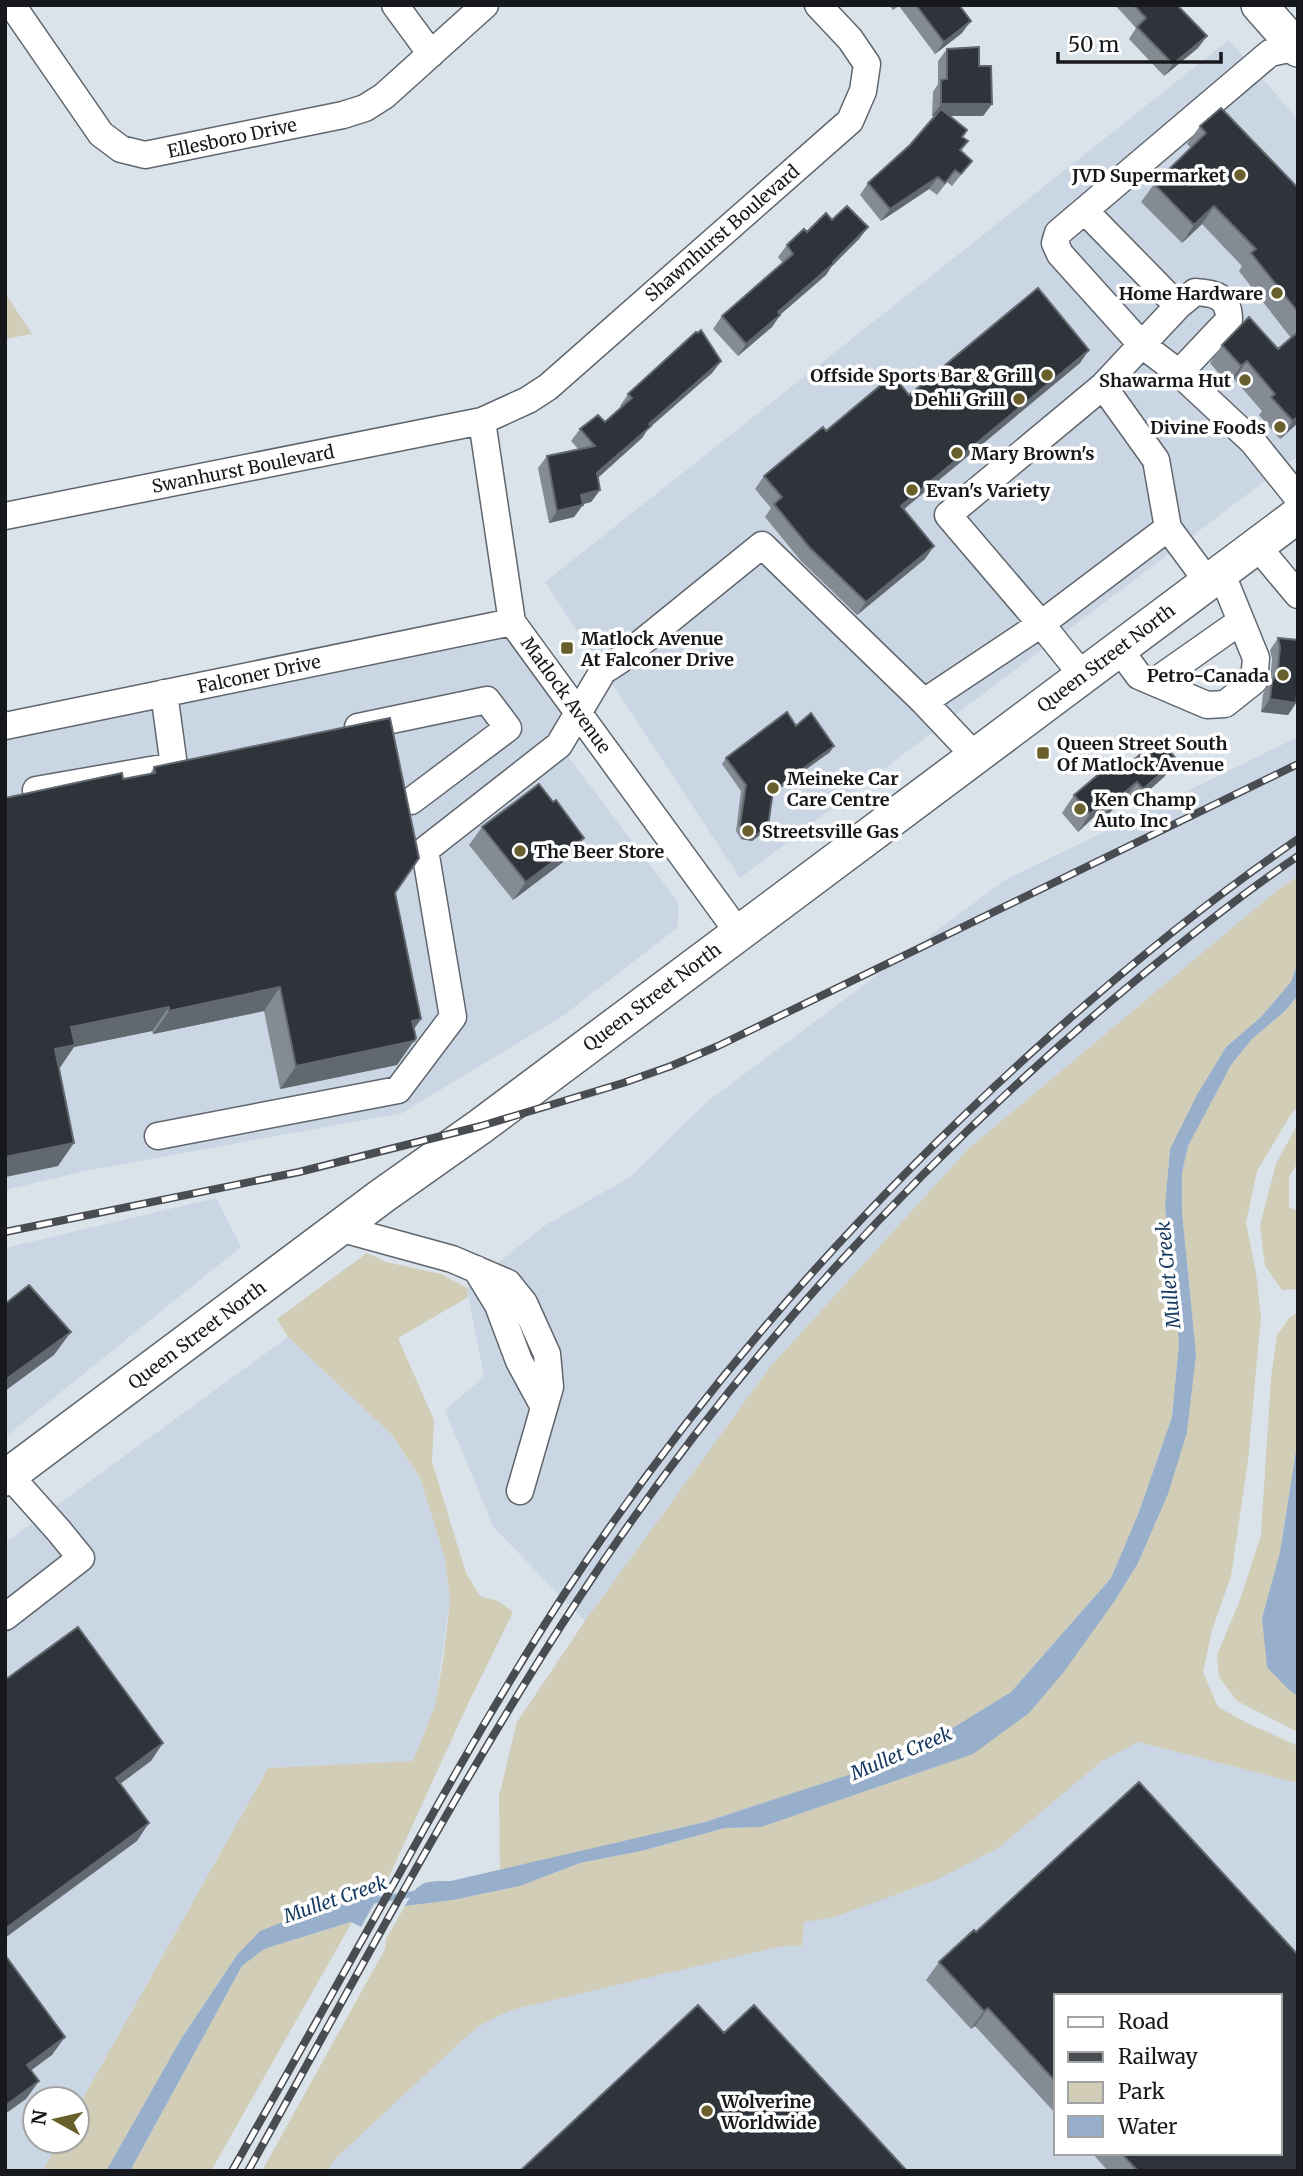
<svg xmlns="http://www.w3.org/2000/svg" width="1303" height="2176" font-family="Merriweather,serif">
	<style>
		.built { fill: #cad6e4; fill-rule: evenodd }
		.green { fill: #d1cdb7 }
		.water { fill: #97afcb }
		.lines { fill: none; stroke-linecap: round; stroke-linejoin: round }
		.stream { stroke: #97afcb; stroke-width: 6 }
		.minor-casing { stroke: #60666d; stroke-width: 29 }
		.major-casing { stroke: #60666d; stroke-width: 38 }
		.minor { stroke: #fff; stroke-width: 26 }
		.major { stroke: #fff; stroke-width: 35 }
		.rail-casing { stroke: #494c51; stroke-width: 8 }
		.rail { stroke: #fff; stroke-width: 5; stroke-dasharray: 16; stroke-linecap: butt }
		.wall { fill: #848b92 }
		.shaded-wall { fill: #62686f }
		.building { fill: #2e343a; stroke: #62686f; stroke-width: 2 }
		.poi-dot { fill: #695f2c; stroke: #fff; stroke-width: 2.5 }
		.labels { text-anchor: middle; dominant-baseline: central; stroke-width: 7; stroke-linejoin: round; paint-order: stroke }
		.street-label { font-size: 18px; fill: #16181b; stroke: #fff }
		.poi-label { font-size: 18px; font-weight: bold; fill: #16181b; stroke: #fff; text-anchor: start }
		.water-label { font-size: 19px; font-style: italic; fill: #173b61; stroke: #fff }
	</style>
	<rect width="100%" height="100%" fill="#dae2ea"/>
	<path class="built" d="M1229 40 1298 120V456L740 878 545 582Z
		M512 622 579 712 559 745 679 903 677 928 564 1015 402 1113 85 1171 5 1190V726Z
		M1298 737V876L1275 892 969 1148 770 1367 585 1621 494 1528 445 1410 484 1377 467 1288 544 1226 630 1177 708 1101 1005 880Z
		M216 1198 241 1247 5 1437V1248Z
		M288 1337 392 1435 420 1478 445 1558 450 1600 435 1706 413 1761 268 1768 77 2109V2099H35V2141H59L43 2171H5V1543Z
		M1029 1713 1298 1783V2171H294L410 1961ZM1056 1996H1280V2153H1056Z"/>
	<path class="green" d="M5 293 32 334 5 339Z
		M1298 876V962L1291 982 1261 1017 1226 1047 1197 1096 1170 1149 1165 1207 1179 1343 1172 1417 1139 1512 1111 1578 1011 1692 909 1755 705 1822 500 1870 499 1796 517 1722 585 1621 770 1367 969 1148 1275 892Z
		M1298 995V1107L1291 1114 1257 1171 1246 1223 1256 1273 1261 1316 1248 1460 1231 1576 1212 1630 1203 1672 1218 1707 1247 1723 1298 1746V1783L1138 1742 1102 1761 998 1848 936 1880 834 1917 804 1922 802 1946H786L773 1948 519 2008C499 2014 484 2022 468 2035L336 2158 327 2171H262L385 1949 386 1939 405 1906 453 1900 520 1886 580 1863 641 1851 725 1828 761 1827 973 1754 1116 1599 1138 1563 1168 1494 1196 1354 1182 1212V1173L1188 1146 1231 1065 1252 1039 1286 1010Z
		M1298 1123V1162L1289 1177V1207L1298 1211V1289L1282 1290 1265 1266 1260 1225 1276 1164Z
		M367 1253 386 1262 441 1274 467 1288 468 1297 398 1338 434 1420 432 1462 466 1573 480 1596 498 1601 513 1612 466 1708 387 1881 358 1892 237 1955 181 2039 106 2171H43L59 2141H77V2109L268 1768 413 1761 435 1706 444 1655 450 1600 445 1558 420 1478 392 1435 288 1337 277 1319Z
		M1298 1313V1438L1280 1552 1262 1618 1289 1690 1298 1696V1732L1237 1701 1219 1677 1217 1655 1240 1600 1261 1535 1271 1378 1277 1335 1290 1317Z
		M352 1922 211 2171H130L242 1966 264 1949Z"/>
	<path class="water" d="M1298 962V995L1286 1010 1252 1039 1231 1065 1188 1146 1182 1173V1212L1196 1354 1187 1432 1168 1494 1138 1563 1116 1599 1063 1673 1029 1713 973 1754 761 1827 725 1828 641 1851 580 1863 520 1886 453 1900 405 1906C419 1881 422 1881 451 1881L705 1822 909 1755 1011 1692 1111 1578 1139 1512 1172 1417 1179 1343 1165 1207 1170 1149 1197 1095 1226 1047 1261 1017 1291 982Z
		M1298 1438V1696L1289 1690 1267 1667 1262 1618 1280 1552Z
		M387 1881 361 1927 351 1922 264 1949 242 1966 130 2171H106L181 2039 237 1955 260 1931Z"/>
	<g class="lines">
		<path class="stream" d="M371 1901 419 1893"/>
		<defs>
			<path id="minor" d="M12 5 101 134 121 149 145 155 343 115 365 108 384 96 485 5
				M395 5 431 54
				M1298 47 1270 53 1058 233 1055 243 1060 254 1141 344 1179 373 1253 442 1298 498
				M1178 306 1195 292C1216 293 1229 297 1229 320L1179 373
				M1103 386 1156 460 1168 528
				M482 421 512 622 738 932
				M5 516 482 421 528 400 548 387 850 121 863 91 867 64 850 39 818 5
				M1257 546 1298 595
				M1119 649 1139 676 1207 705 1225 704 1254 681 1256 658 1221 572
				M1083 676 1041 624 1168 528 1208 582
				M1154 682 1241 621
				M5 726 512 622
				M358 727 487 700 508 728 411 801
				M975 756 924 702 1041 624 948 515 1103 386 1178 306 1085 211
				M36 790 174 766 164 693
				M158 1136 398 1090 453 1017 425 850 559 745 603 671 620 660 762 545 924 702
				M339 1228 452 1259 508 1283 524 1303 547 1354 550 1387 520 1491
				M476 1269 498 1305 519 1361 544 1407
				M5 1617 81 1558 59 1531 9 1475"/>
			<path id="major" d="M1259 5 1298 49
				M5 1478 382 1196 481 1126 1298 515"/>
		</defs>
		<use href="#minor" class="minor-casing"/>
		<use href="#major" class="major-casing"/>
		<use href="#minor" class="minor"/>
		<use href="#major" class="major"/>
		<defs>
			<path id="rail" d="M5 1232 299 1172 481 1126 623 1083 671 1066 718 1046 1298 764
				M232 2171C288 2073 343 1974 398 1876 451 1780 505 1685 565 1593 698 1390 861 1206 1041 1044 1122 971 1207 901 1298 839
				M248 2171C355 1980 457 1785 577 1601 729 1368 921 1158 1135 981 1188 937 1242 894 1298 856"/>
		</defs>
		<use href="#rail" class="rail-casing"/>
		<use href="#rail" class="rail"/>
	</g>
	<path class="wall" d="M889 5H959L962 33 935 54 899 6 893 10Z
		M1115 5H1177L1198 48 1164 76 1129 39 1136 28Z
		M947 49 979 66 992 104 983 116H950L962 137 968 141 961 151 972 161 952 186 947 182 937 195 929 189 881 221 860 195 868 183 910 145 935 116H932L933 92 938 84V61Z
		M1200 126 1298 188V423L1280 439 1259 415 1262 411 1234 379 1228 384 1210 363 1222 345 1278 349 1291 338 1239 271 1242 266 1202 224 1182 243 1141 202 1154 184 1191 148 1187 144Z
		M832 220 868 227 859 239 831 267 826 275 780 315 772 327 738 356 713 329 722 316 783 263 778 257 787 245 807 232Z
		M721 361 712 373 648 429 642 438 598 477 600 490 591 502 583 504 574 517 549 523 538 468 547 456 579 450 571 441 580 429 605 422 621 407 620 406 628 394Z
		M1080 363 904 509 934 546 925 559 857 615 801 561 765 517 771 508 755 489 764 476 826 431 909 395Z
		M1278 638 1296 703 1288 715 1261 712 1263 694 1270 682 1272 659 1270 650Z
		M796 726 830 752 772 794 764 832 752 841 741 839 736 831 741 791 722 764 726 758Z
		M1127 766 1164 777 1130 807 1124 800 1100 821 1095 816 1078 832 1062 813 1074 795Z
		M154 767 395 893 421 1019 414 1029 397 1065 280 1089 264 1011 153 1034 152 1031 74 1047 59 1068 58 1166 5 1177 123 779 150 774Z
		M482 827 571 856 513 900 469 845Z
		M1139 1782 1298 1955V2171H1108L1092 2153H1280V1996H1056V2114L975 2026 971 2029 926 1980 939 1962 974 1930 976 1932Z"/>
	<path class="shaded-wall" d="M971 21 962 33 935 54 944 42Z
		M1207 36 1198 48 1164 76 1173 64Z
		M941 104H992L983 116H932Z
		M938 177 929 189 881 221 890 209Z
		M1214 206 1202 224 1182 243 1194 225Z
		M868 227 859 239 831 267 826 275 775 319 780 315 772 327 738 356 746 344 778 312 833 262Z
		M1089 350 1080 363 892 519 901 506Z
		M721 361 712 373 648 429 642 438 589 486 597 473 649 424Z
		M1247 361 1234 379 1228 384 1241 366Z
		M1298 416V423L1280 439 1293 421Z
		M600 490 591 502 572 507 581 495Z
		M583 505 574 517 549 523 557 511Z
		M934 546 925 559 857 615 866 602Z
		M1270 699 1296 703 1288 715 1261 712Z
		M834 746 830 752 768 797 773 791Z
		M1177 760 1164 777 1130 807 1143 789Z
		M1137 782 1124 800 1100 821 1112 803Z
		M1108 798 1095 816 1078 832 1090 814Z
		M768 826 764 832 752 841 741 839 746 833Z
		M584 838 571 856 513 900 526 882Z
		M280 987 264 1011 153 1034 169 1011Z
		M169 1007 152 1031 74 1047 59 1069 38 1073 71 1027Z
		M421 1019 404 1043 412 1021Z
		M416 1038 397 1065 280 1089 296 1066Z
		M74 1143 58 1166 5 1177V1157Z
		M71 1332 54 1355 5 1391V1380Z
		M163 1743 151 1761 104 1796 116 1778Z
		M149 1823 137 1841 5 1938V1929Z
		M988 2008 975 2026 971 2029 984 2011Z
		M65 2037 52 2055 14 2083 27 2065Z
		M39 2081 26 2099 5 2114V2106Z"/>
	<path class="building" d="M916 5H959L971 21 944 42Z
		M1134 5H1177L1207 36 1173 64 1137 27 1146 18Z
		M979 47V66H991L992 104H941V80L947 79V49Z
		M1221 108 1298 188V312L1251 253 1256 249 1214 206 1194 225 1154 184 1206 133 1200 126Z
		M941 109 967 130 962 137 968 141 960 150 972 161 961 174 955 170 945 183 938 177 890 209 868 183 910 145Z
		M847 206 868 227 833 262 834 263 778 312 780 315 746 344 722 316 793 254 787 245 804 229 807 232 826 213 832 220Z
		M1038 288 1089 350 901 506 934 546 866 602 810 548 774 504 782 497 764 476 823 427 826 431 893 375 909 395Z
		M1249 317 1278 349 1298 332V416L1293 421 1271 397 1275 394 1247 361 1241 366 1222 345Z
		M701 330 721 361 649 424 651 426 597 473 600 490 581 495 583 505 557 511 547 456 595 446 580 429 598 415 605 422 632 398 628 394 696 332 698 333Z
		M1278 638 1298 640V688L1296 703 1270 699 1272 682 1278 670 1280 647Z
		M787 712 796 726 811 713 834 746 773 791 768 826 756 835 746 833 740 825 746 785 726 758Z
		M390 718 419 858 395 893 421 1019 412 1021 416 1038 414 1041 296 1066 280 987 169 1011V1007L71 1027 75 1045 55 1049 74 1143 5 1157V798L122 773 123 779 155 773 154 767Z
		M1159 738 1177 760 1143 789 1137 782 1112 803 1108 798 1090 814 1074 795 1119 757 1127 766Z
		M539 784 553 802 556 800 584 838 526 882 482 827Z
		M29 1285 71 1332 5 1380V1304Z
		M78 1627 163 1743 116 1778 149 1823 5 1929V1680Z
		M1139 1782 1298 1955V2171H1138L1121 2153H1280V1996H1056V2082L988 2008 984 2011 939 1962 974 1930 976 1932Z
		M5 1955 65 2037 27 2065 39 2081 5 2106Z
		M698 2005 724 2033 754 2005 907 2171H520Z"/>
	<g class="poi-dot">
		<circle cx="1240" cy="175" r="7"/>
		<circle cx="1277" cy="293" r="7"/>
		<circle cx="1047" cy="375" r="7"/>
		<circle cx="1245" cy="380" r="7"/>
		<circle cx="1019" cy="399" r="7"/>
		<circle cx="1280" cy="427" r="7"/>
		<circle cx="957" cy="453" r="7"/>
		<circle cx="912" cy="490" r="7"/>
		<rect x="560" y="641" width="14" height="14" rx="3.5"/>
		<circle cx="1283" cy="675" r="7"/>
		<rect x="1036" y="746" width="14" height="14" rx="3.5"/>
		<circle cx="773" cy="788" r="7"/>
		<circle cx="1080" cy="809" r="7"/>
		<circle cx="748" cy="831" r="7"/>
		<circle cx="520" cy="851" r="7"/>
		<circle cx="707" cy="2111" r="7"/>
	</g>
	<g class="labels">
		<g class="street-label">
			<text transform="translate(232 138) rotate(-12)">Ellesboro Drive</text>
			<text transform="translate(722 233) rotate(-41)">Shawnhurst Boulevard</text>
			<text transform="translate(243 469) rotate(-11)">Swanhurst Boulevard</text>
			<text transform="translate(1106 658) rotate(-37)">Queen Street North</text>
			<text transform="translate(259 674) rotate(-12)">Falconer Drive</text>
			<text transform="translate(566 695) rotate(54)">Matlock Avenue</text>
			<text transform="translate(652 997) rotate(-37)">Queen Street North</text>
			<text transform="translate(197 1335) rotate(-37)">Queen Street North</text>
		</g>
		<g class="poi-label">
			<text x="1226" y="175" text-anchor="end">JVD Supermarket</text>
			<text x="1263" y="293" text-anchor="end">Home Hardware</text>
			<text x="1033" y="375" text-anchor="end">Offside Sports Bar &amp; Grill</text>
			<text x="1231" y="380" text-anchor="end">Shawarma Hut</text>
			<text x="1005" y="399" text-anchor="end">Dehli Grill</text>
			<text x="1266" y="427" text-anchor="end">Divine Foods</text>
			<text x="971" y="453">Mary Brown's</text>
			<text x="926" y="490">Evan's Variety</text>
			<text x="581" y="638">Matlock Avenue<tspan x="581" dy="21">At Falconer Drive</tspan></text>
			<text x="1269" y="675" text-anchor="end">Petro-Canada</text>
			<text x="1057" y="743">Queen Street South<tspan x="1057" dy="21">Of Matlock Avenue</tspan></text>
			<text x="787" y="778">Meineke Car<tspan x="787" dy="21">Care Centre</tspan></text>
			<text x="1094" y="799">Ken Champ<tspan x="1094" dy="21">Auto Inc</tspan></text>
			<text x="762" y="831">Streetsville Gas</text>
			<text x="534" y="851">The Beer Store</text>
			<text x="721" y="2101">Wolverine<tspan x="721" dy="21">Worldwide</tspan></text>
		</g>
		<g class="water-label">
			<text transform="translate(1168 1275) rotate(-96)">Mullet Creek</text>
			<text transform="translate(901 1753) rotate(-23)">Mullet Creek</text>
			<text transform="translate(335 1899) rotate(-19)">Mullet Creek</text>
		</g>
	</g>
	<rect width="1303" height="2176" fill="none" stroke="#16181b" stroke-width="14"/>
	<rect x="1054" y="1994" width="228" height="161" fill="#ffffff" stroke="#a2a3a4" stroke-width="2"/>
	<rect x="1068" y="2017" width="35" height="10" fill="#ffffff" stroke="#a2a3a4" stroke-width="2"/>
	<text x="1118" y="2029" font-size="21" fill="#16181b">Road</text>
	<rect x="1068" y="2052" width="35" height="10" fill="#494c51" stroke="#a2a3a4" stroke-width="2"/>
	<text x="1118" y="2064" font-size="21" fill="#16181b">Railway</text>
	<rect x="1068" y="2082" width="35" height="21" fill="#d1cdb7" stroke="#a2a3a4" stroke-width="2"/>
	<text x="1118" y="2099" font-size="21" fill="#16181b">Park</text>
	<rect x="1068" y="2116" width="35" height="21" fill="#97afcb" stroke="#a2a3a4" stroke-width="2"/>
	<text x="1118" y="2134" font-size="21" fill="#16181b">Water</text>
	<g transform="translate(56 2120) rotate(278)"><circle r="33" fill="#ffffff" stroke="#a2a3a4" stroke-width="2"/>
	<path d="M0-5L12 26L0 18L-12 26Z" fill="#695f2c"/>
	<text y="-10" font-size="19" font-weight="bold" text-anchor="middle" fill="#16181b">N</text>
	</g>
	<path d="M1058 52v10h163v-10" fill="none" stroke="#16181b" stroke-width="3.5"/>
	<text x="1068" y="52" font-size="21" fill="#16181b" stroke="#ffffff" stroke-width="5" paint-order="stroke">50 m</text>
</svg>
